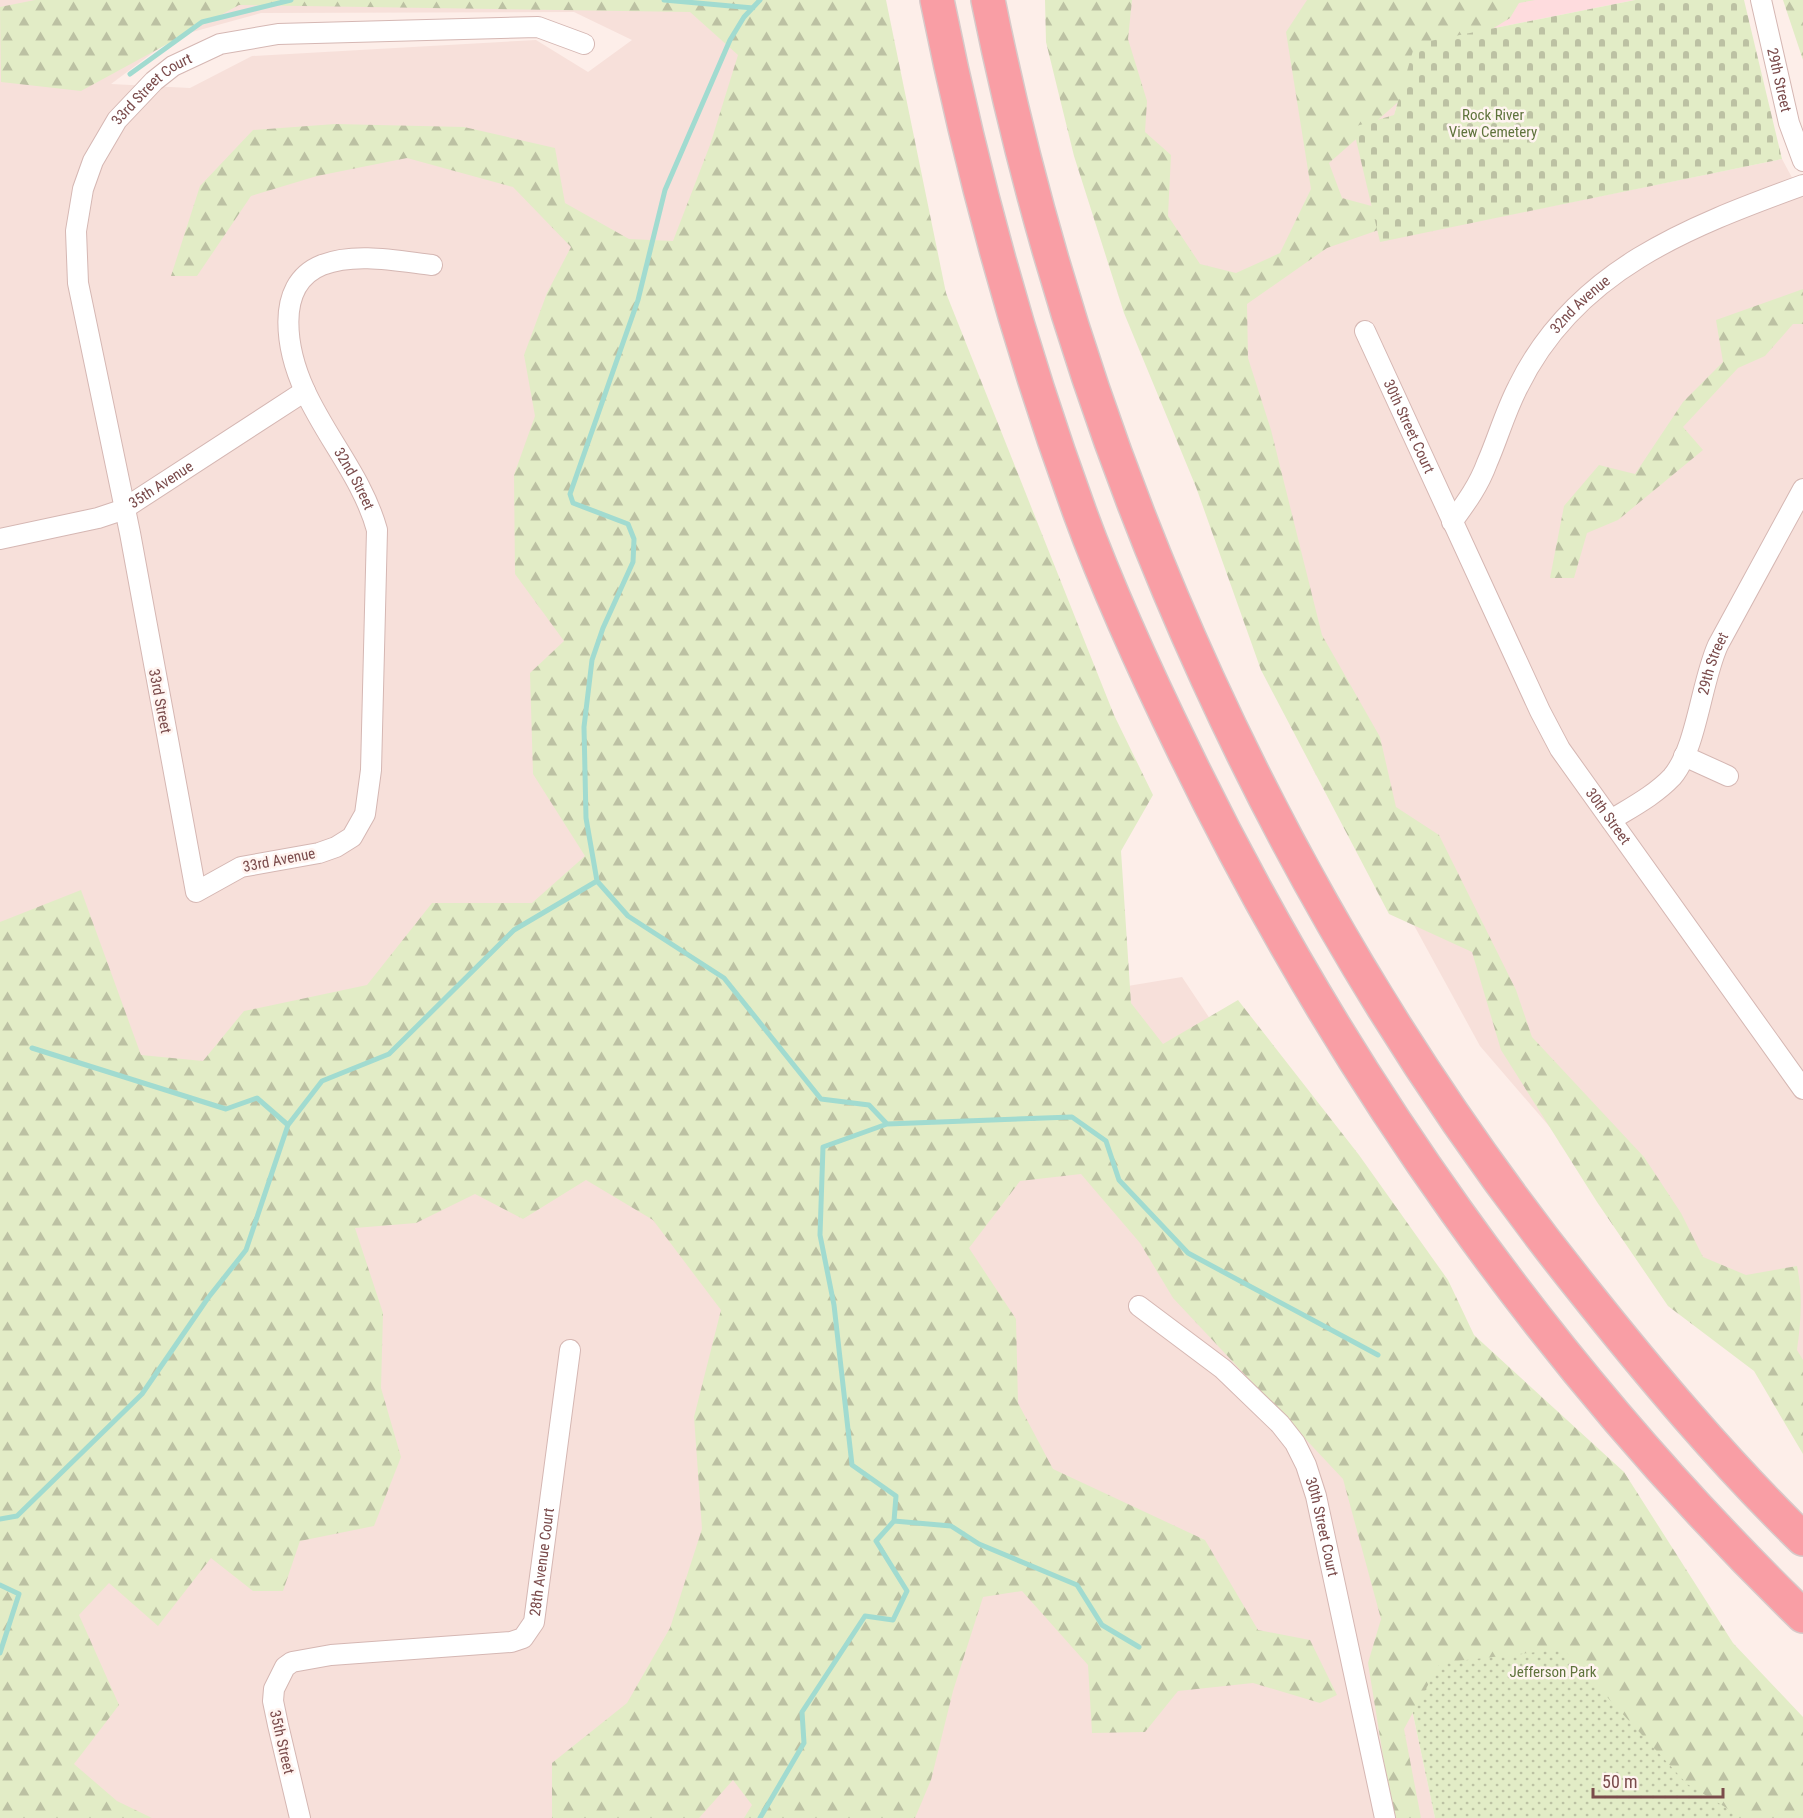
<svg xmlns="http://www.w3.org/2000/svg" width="1803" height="1818" font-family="'Roboto Condensed',sans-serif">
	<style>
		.residential { fill: #f7e0da; fill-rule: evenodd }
		.commercial { fill: #fedcde }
		.grass { fill: url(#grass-dots) }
		.forest { fill: url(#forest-firs) }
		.cemetery { fill: url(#cemetery-stones) }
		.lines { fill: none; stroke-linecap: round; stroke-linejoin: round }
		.stream { stroke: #a1dbd0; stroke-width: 5 }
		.minor-casing { stroke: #d5b7b3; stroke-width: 22 }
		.motorway-casing { stroke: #d7c9c9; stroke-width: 36 }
		.minor { stroke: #fff; stroke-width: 20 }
		.motorway { stroke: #f99ea5; stroke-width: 33 }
		.labels { text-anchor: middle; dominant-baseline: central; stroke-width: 5; stroke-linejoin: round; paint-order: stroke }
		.street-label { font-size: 15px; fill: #7a4b4b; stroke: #fff4f0 }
		.park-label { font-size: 15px; fill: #5f733c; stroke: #fff4f0 }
	</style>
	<defs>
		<pattern id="grass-dots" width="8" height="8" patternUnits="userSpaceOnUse" patternTransform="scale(1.5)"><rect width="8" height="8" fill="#e2ecc6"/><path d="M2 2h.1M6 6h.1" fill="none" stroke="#bcc1a3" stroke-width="1.8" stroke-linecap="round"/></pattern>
		<pattern id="forest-firs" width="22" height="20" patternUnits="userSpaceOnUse" patternTransform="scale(1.5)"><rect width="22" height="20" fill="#e2ecc6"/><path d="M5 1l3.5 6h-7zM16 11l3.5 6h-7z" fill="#bcc1a3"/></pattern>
		<pattern id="cemetery-stones" width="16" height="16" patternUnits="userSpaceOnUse" patternTransform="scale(1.5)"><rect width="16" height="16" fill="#e2ecc6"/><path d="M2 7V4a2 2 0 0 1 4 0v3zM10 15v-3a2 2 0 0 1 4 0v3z" fill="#bcc1a3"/></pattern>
	</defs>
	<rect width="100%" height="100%" fill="#fdeee9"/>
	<path class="residential" d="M0 0H843L800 1040 1182 977 1291 1140 1435 1818H0ZM574 12 632 40 588 72 536 40 252 56 190 88 111 84 174 37 261 13Z
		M1058 0H1424L1394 116 1380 241 1782 159 1803 198V1421L1480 1046 1340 790Z"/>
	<path class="commercial" d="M1424 0H1635L1415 44Z"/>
	<path class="grass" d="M1291 1140 1803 1818H1435Z"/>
	<path class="forest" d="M35 0H886L946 293 1114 715 1153 795 1121 851 1131 1003 1163 1044 1238 1000 1359 1155 1448 1280 1474 1335 1624 1472 1733 1643 1803 1717V1818H1738L1730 1810 1687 1784 1563 1649 1440 1663 1404 1729 1421 1818H1393L1368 1663 1381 1619 1343 1479 1173 1298 1140 1243 1081 1174 1020 1181 969 1248 1016 1319 1018 1403 1053 1469 1205 1540 1258 1630 1310 1640 1337 1695 1320 1703 1253 1683 1178 1691 1145 1732 1092 1733 1088 1665 1022 1591 983 1597 953 1691 931 1780 915 1818H744L752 1805 733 1780 699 1818H552V1763L627 1703 670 1628 702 1529 694 1417 721 1310 653 1220 586 1180 523 1219 475 1194 416 1223 355 1228 383 1313 381 1388 401 1457 374 1526 300 1541 283 1591H253L211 1558 158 1626 109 1583 79 1615 119 1705 74 1764 117 1801 152 1818H0V922L81 890 141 1055 203 1061 244 1011 367 985 432 903H532L585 856 533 774 530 673 564 641 515 574 514 475 535 416 524 355 547 293 571 247 513 187 407 158 317 176 251 196 197 276H171L200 186 253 130 335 124 464 127 555 148 565 203 629 239 673 241 710 145 738 55 690 12 239 5 81 91 1 82 0 7Z
		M1045 0H1132L1128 39 1147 101 1145 132 1171 155 1168 216 1200 264 1236 273 1280 253 1311 189 1286 32 1307 0H1535L1519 3 1510 18 1455 52 1329 163 1342 198 1390 211V226L1327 248 1247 304 1248 358 1271 430 1322 635 1380 737 1396 807 1439 835 1516 990 1532 1037 1644 1157 1681 1213 1703 1257 1746 1275 1797 1266C1803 1295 1801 1321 1797 1350L1803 1360V1454L1754 1371 1668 1306 1597 1202 1501 1050 1472 952 1389 914 1261 670 1196 487 1124 313 1074 156 1046 42Z
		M1783 0H1803V60Z
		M1803 289V324H1793L1765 356 1738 368 1683 427 1703 450 1618 520 1587 533 1574 578H1550L1564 506 1599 465 1635 474 1683 402 1723 362 1716 320Z"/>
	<path class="cemetery" d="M1635 0H1744L1782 159 1380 242 1353 127 1394 115 1415 44Z"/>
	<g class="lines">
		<path class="stream" d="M664 0 753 8
			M130 74 202 22 291 0
			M32 1048 226 1109 257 1098 288 1125
			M887 1124 1072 1117 1106 1141 1119 1180 1188 1253 1378 1355
			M0 1519 17 1516 142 1394 208 1298 246 1250 288 1125 322 1081 389 1054 514 930 597 881
			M894 1521 951 1526 979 1544 1077 1585 1102 1625 1139 1647
			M0 1585 19 1594 0 1653
			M760 1818 804 1743 802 1712 865 1616 893 1620 907 1591 876 1541 894 1521 896 1496 852 1465 834 1305 820 1235 823 1147 887 1124 869 1105 821 1099 724 978 628 916 597 881 586 818 584 727 592 660 603 628 633 562 634 539 628 524 573 503 570 494 638 300 665 190 730 40 744 17 760 0"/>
		<defs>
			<g id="minor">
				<path id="s1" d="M1761 0 1789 123 1803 161"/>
				<path id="s2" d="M432 265C398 261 355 252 322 265 272 285 288 354 305 391 327 439 363 479 377 530L371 770 365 814 352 837 336 847 319 853 241 867 196 892 130 533 78 283 76 231 83 189 93 161 117 120 154 81 173 66 220 44 278 34 538 27 584 44"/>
				<path id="s3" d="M1365 331 1540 711 1560 749 1803 1089"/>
				<path id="s4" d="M1452 522C1466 503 1479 485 1487 463 1498 438 1505 412 1518 387 1575 270 1688 227 1803 185"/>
				<path id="s5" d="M0 539 98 518 122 510 305 391"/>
				<path d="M1684 756 1728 776"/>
				<path id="s6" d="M1611 820C1632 807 1655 795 1672 777 1697 748 1701 682 1718 645L1803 489"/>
				<path id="s7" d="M1139 1306 1223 1369 1280 1424 1295 1443 1306 1465 1316 1496 1385 1818"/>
				<path id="s8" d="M300 1818 278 1725 273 1701 274 1689 285 1667 292 1662 331 1655 511 1642 523 1638 534 1622 570 1350"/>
			</g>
			<path id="motorway" d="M937 0C972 174 1019 346 1080 513 1110 595 1147 675 1185 753 1340 1073 1548 1368 1803 1616
				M988 0C1083 469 1281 912 1580 1286 1650 1374 1722 1460 1803 1539"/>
		</defs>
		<use href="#minor" class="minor-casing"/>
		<use href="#motorway" class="motorway-casing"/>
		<use href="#minor" class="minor"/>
		<use href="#motorway" class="motorway"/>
	</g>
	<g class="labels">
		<g class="street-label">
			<text stroke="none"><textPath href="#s1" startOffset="82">29th Street</textPath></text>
			<text stroke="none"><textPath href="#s2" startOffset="1728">33rd Street Court</textPath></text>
			<text stroke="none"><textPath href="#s4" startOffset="255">32nd Avenue</textPath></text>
			<text stroke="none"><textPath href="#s3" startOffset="105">30th Street Court</textPath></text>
			<text stroke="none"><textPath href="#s2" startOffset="354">32nd Street</textPath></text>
			<text stroke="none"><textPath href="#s5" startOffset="172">35th Avenue</textPath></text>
			<text stroke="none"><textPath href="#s6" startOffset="196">29th Street</textPath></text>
			<text transform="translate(160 701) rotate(79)">33rd Street</text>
			<text stroke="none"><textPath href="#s3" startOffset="544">30th Street</textPath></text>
			<text transform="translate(279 860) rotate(-11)">33rd Avenue</text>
			<text stroke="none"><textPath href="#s7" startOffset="297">30th Street Court</textPath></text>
			<text stroke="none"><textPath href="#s8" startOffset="478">28th Avenue Court</textPath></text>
			<text transform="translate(282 1742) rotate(77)">35th Street</text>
		</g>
		<g class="park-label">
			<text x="1493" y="115">Rock River<tspan x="1493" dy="17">View Cemetery</tspan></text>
			<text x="1553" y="1672">Jefferson Park</text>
		</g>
	</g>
	<path d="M1593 1788v9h130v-9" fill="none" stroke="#7a4b4b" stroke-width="3"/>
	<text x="1602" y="1788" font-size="18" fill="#7a4b4b" stroke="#fff4f0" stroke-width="4.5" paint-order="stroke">50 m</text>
</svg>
